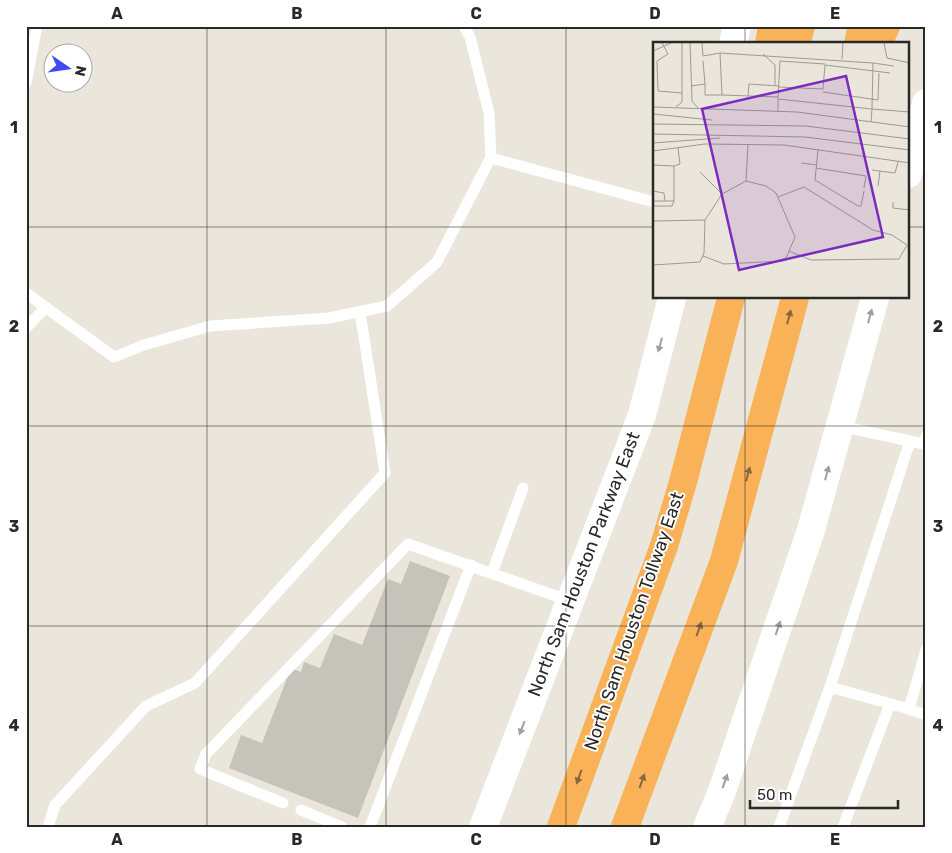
<svg xmlns="http://www.w3.org/2000/svg" width="952" height="853" font-family="Rubik,sans-serif">
	<style>
		.building { fill: #c6c3ba }
		.lines { fill: none; stroke-linecap: round; stroke-linejoin: round }
		.lane { stroke: #fff; stroke-width: 11 }
		.secondary { stroke: #fff; stroke-width: 28 }
		.highway { stroke: #f9b257; stroke-width: 28 }
		.oneway { fill: #9f9f9f }
		.oneway2 { fill: #87673e }
		.grid { fill: none; stroke: #292929; stroke-width: 1; stroke-opacity: 0.55 }
		.labels { text-anchor: middle; dominant-baseline: central; stroke-width: 4; stroke-linejoin: round; paint-order: stroke }
		.street-label { font-size: 18px; fill: #292929; stroke: #fff }
		.inset-road { fill: none; stroke: #9d9a94; stroke-width: 1 }
		.view { fill: #7b2cbf; fill-opacity: 0.15; stroke: #7b2cbf; stroke-width: 2.5 }
		.inset-edge { fill: none; stroke: #292929; stroke-width: 2.5 }
		.neatline { fill: none; stroke: #292929; stroke-width: 2 }
		.grid-label { font-size: 16px; text-anchor: middle; font-weight: bold; fill: #292929 }
	</style>
	<rect width="100%" height="100%" fill="#ebe6db"/>
	<path class="building" d="M410 561 450 576 358 818 229 768 241 735 262 743 291 668 301 672 304 662 320 668 334 634 362 645 388 579 401 584Z"/>
	<g class="lines">
		<path class="lane" d="M464 26 470 37 489 113 491 158 654 202
			M26 83 37 26
			M26 293 114 357 144 345 210 326 329 318 387 306 437 262 491 157
			M26 328 46 307
			M840 426 924 444 926 436
			M492 573 523 488
			M926 650 909 709 926 715
			M830 687 909 709
			M283 803 200 769 206 754 408 544 570 601
			M301 810 342 827
			M48 827 55 805 146 706 195 683 385 473 360 312
			M370 827 471 565
			M779 827 830 687 910 441
			M843 827 890 704"/>
		<path class="secondary" d="M733 44 737 26
			M908 174 926 103
			M483 827 642 415 672 298
			M707 827 721 794 811 530 875 298"/>
		<path class="highway" d="M769 44 772 26
			M796 44 801 26
			M858 44 862 26
			M878 44 886 26
			M561 827 664 546 683 482 731 298
			M625 827 724 561 795 298"/>
	</g>
	<defs><path id="oneway-solid" d="M-6-.8H1V-3.2L6.5 0L1 3.2V.8H-6Z" transform="scale(1.25)"/></defs>
	<g class="oneway">
		<use href="#oneway-solid" transform="translate(870 316) rotate(-75)"/>
		<use href="#oneway-solid" transform="translate(660 345) rotate(105)"/>
		<use href="#oneway-solid" transform="translate(827 473) rotate(-75)"/>
		<use href="#oneway-solid" transform="translate(778 628) rotate(-71)"/>
		<use href="#oneway-solid" transform="translate(522 728) rotate(111)"/>
		<use href="#oneway-solid" transform="translate(725 781) rotate(-71)"/>
	</g>
	<g class="oneway2">
		<use href="#oneway-solid" transform="translate(789 317) rotate(-75)"/>
		<use href="#oneway-solid" transform="translate(748 474) rotate(-75)"/>
		<use href="#oneway-solid" transform="translate(699 629) rotate(-70)"/>
		<use href="#oneway-solid" transform="translate(579 777) rotate(110)"/>
		<use href="#oneway-solid" transform="translate(642 781) rotate(-70)"/>
	</g>
	<path class="grid" d="M207 26V827M386 26V827M566 26V827M745 26V44M26 227H654M908 227H926M745 298V827M26 426H926M26 626H926"/>
	<g class="labels">
		<g class="street-label">
			<text transform="translate(584 564) rotate(-69)">North Sam Houston Parkway East</text>
			<text transform="translate(634 621) rotate(-71)">North Sam Houston Tollway East</text>
		</g>
	</g>
	<g transform="translate(653 42)">
		<rect width="256" height="256" fill="#ebe6db"/>
		<path class="inset-road" d="M9 1 15 12 4 19 5 49 29 51M37 1 39 59 46 67M49 1 50 14 67 11M231 1 234 16 257 21M0 9 18 1M110 12 122 23V43M189 17 190 1M220 21 241 24M52 42V53H69M38 44 52 42 50 19M126 45 170 47 172 23 237 31M170 50 225 58 226 31M95 54 96 42 126 44M125 55 127 19 172 22M125 57 219 67 220 21 67 11 69 53 125 55V70M0 65 144 70 257 85M23 65 29 60V1M0 72 59 78M218 80 219 67 257 70M0 82 153 84 257 97M0 92 152 95 257 108M0 101 67 96M165 108 162 138 205 164H208L211 149M0 109 52 102 131 103 257 121M148 121 164 123M0 123 21 124M163 126 213 134 211 146M219 128 242 131 245 120M47 130 69 152M225 144 227 129M0 149 11 151 12 159M125 155 151 145 220 188 239 193 254 203 246 217 158 218 136 209M0 159H21V124L27 122 25 106M240 160V166L257 168M0 164H19L21 159M0 179 52 178M50 214 71 222 130 219 134 214 142 195 123 151 113 144 93 139M0 223 47 220 51 211 52 178 69 152 93 139 95 103"/>
		<path class="view" d="M193 34 230 195 86 228 49 67Z"/>
		<rect width="256" height="256" class="inset-edge"/>
	</g>
	<rect width="952" height="853" fill="none" stroke="#ffffff" stroke-width="55"/>
	<g transform="translate(68 68) rotate(103)"><circle r="24" fill="#ffffff" stroke="#a9a9a9"/>
	<path d="M0-4L9 19L0 12L-9 19Z" fill="#3e49f4"/>
	<text y="-8" font-size="14" font-weight="bold" text-anchor="middle" fill="#292929">N</text>
	</g>
	<path d="M750 800v8h148v-8" fill="none" stroke="#292929" stroke-width="2.5"/>
	<text x="757" y="800" font-size="15" fill="#292929" stroke="#ffffff" stroke-width="4" paint-order="stroke">50 m</text>
	<rect x="28" y="28" width="896" height="798" class="neatline"/>
	<g class="grid-label">
		<text x="117" y="19">A</text>
		<text x="297" y="19">B</text>
		<text x="476" y="19">C</text>
		<text x="655" y="19">D</text>
		<text x="835" y="19">E</text>
		<text x="14" y="133">1</text>
		<text x="938" y="133">1</text>
		<text x="14" y="332">2</text>
		<text x="938" y="332">2</text>
		<text x="14" y="532">3</text>
		<text x="938" y="532">3</text>
		<text x="14" y="731">4</text>
		<text x="938" y="731">4</text>
		<text x="117" y="845">A</text>
		<text x="297" y="845">B</text>
		<text x="476" y="845">C</text>
		<text x="655" y="845">D</text>
		<text x="835" y="845">E</text>
	</g>
</svg>
